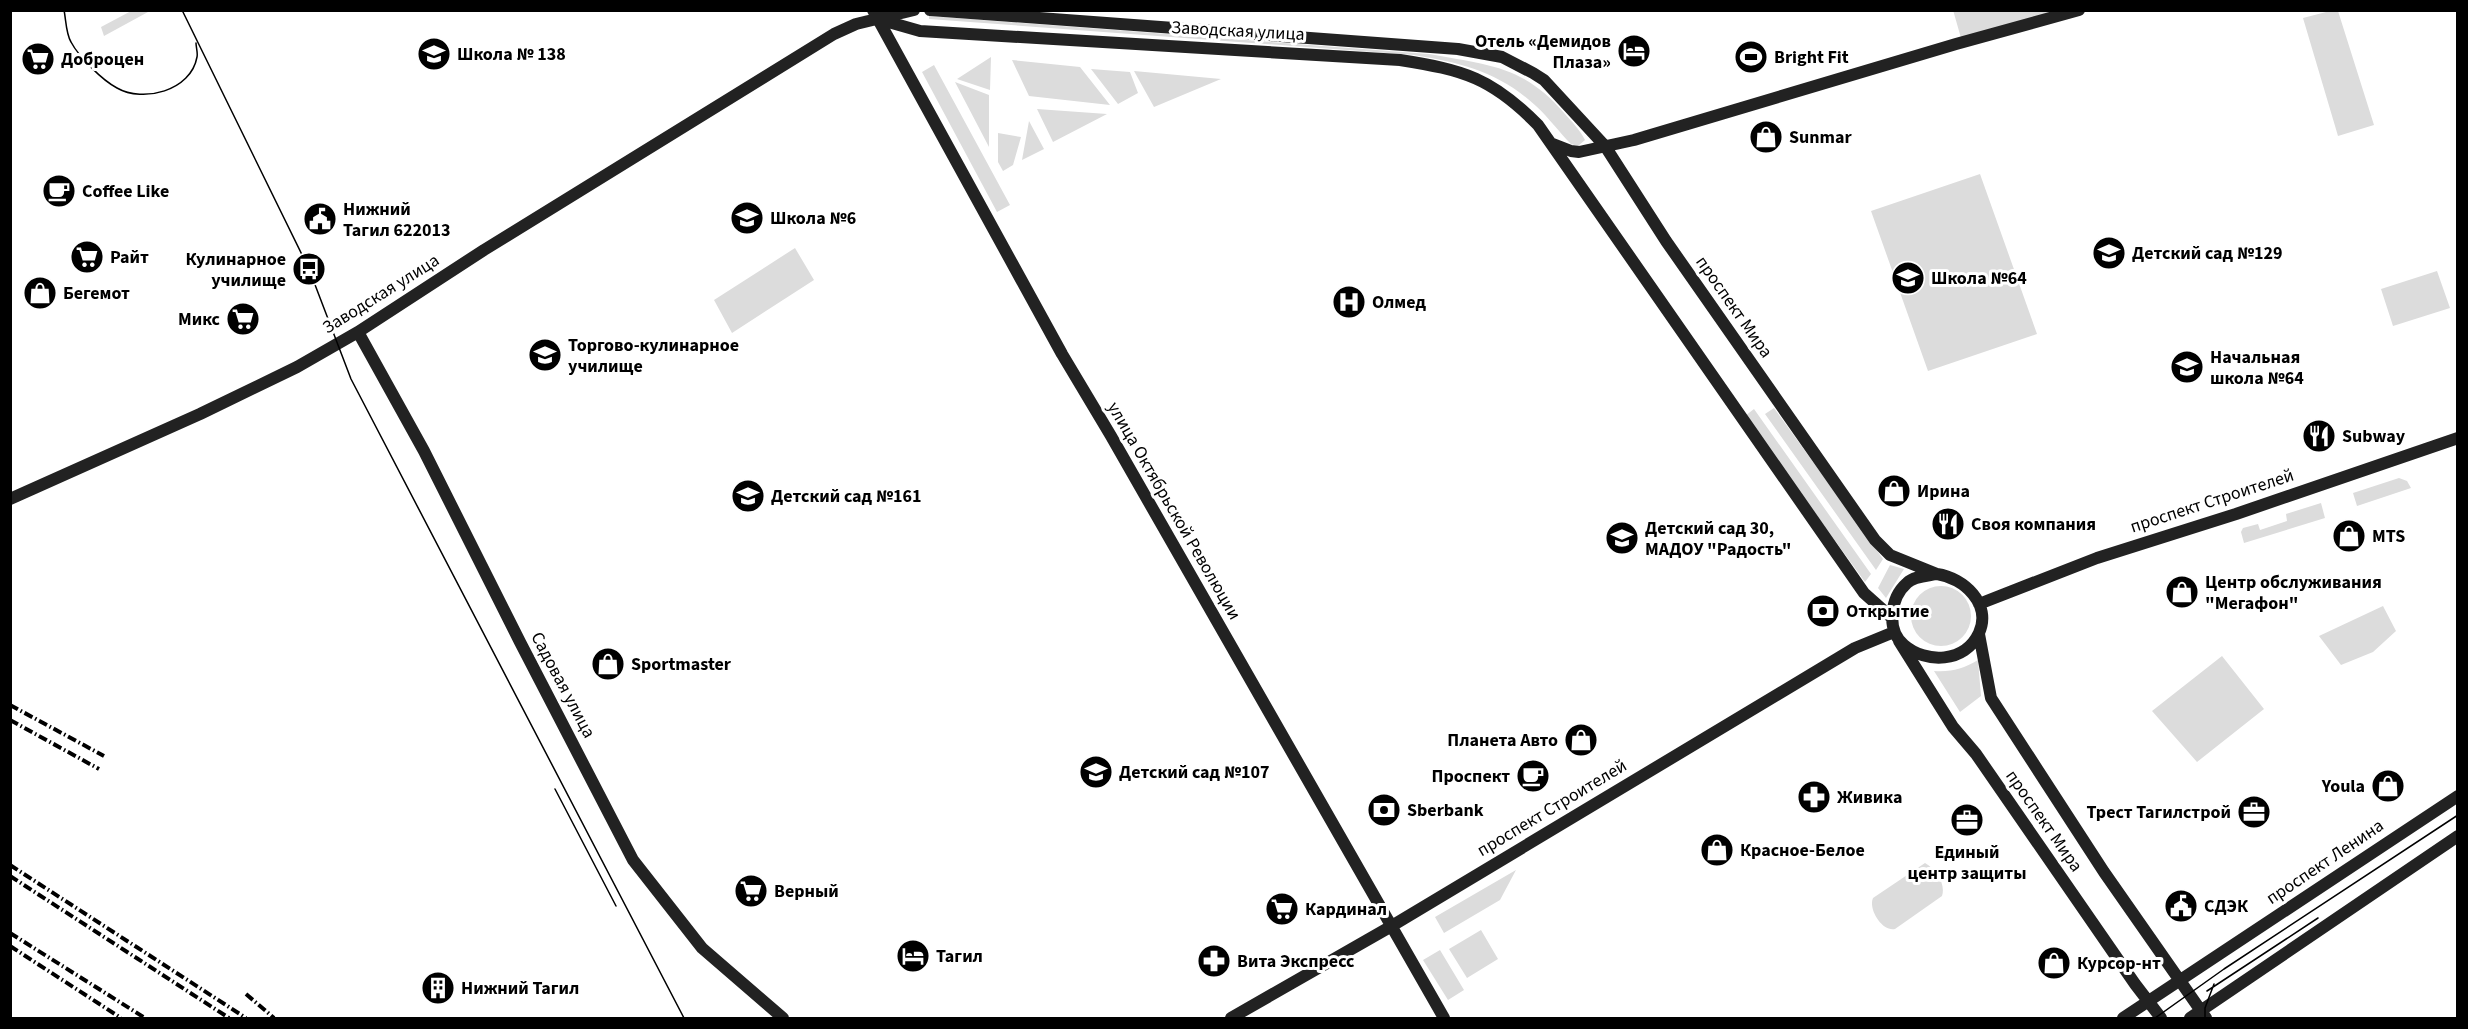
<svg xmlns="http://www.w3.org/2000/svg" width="2468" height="1029" font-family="'Source Sans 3',sans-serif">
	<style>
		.green { fill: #dcdcdc }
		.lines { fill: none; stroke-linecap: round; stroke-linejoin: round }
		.secondary { stroke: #222; stroke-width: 12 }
		.tram { stroke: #000; stroke-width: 1.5 }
		.rail { stroke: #000; stroke-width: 4; stroke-dasharray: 9 3 1.5 3; stroke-linecap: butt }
		.labels { text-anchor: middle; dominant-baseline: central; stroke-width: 6; stroke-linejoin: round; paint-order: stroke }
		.street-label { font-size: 18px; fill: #000; stroke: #fff }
		.poi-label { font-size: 18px; font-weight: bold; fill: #000; stroke: #fff; text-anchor: start }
	</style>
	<rect width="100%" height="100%" fill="#fff"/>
	<path class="green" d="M133 10 148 12 104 36 101 27Z
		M1953 10 2055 11 1961 38Z
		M2330 11H2338L2374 125 2338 136 2303 18Z
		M929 16 1429 54C1487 65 1524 65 1565 114 1572 122 1580 130 1585 140L1578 146 1571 144C1559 132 1549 118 1536 106 1499 72 1462 63 1414 55L929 19Z
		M991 57 990 90 957 79Z
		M1012 60 1080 67 1110 105 1029 96Z
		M934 65 1010 205 997 212 922 72Z
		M1091 69 1130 72 1138 93 1118 104Z
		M1134 71 1221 79 1154 107Z
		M955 82 989 95V147Z
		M1037 109 1107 114 1053 142Z
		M1029 121 1044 149 1022 160Z
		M998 133 1021 137 1013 165 1003 171 998 162Z
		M1980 174 2037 334 1928 371 1871 211Z
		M795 248 814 280 732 333 714 300Z
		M2437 271 2450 308 2393 326 2381 289Z
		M1774 408 1883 559 1876 570 1765 414Z
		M1754 409 1871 574 1865 582 1745 416Z
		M2399 478 2407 481 2411 488 2357 506 2353 493Z
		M2321 503 2325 518 2244 543 2241 532 2243 528 2258 524 2260 530 2287 521 2286 514Z
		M1890 565 1904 569 1886 598 1878 588Z
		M1911 616a30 30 0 1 1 60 0a30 30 0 1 1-60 0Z
		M2383 606 2396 631 2373 652 2341 665 2319 636Z
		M2222 656 2264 709 2197 762 2152 711Z
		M1978 660 1981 696 1960 712 1934 671C1952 672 1963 669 1978 660Z
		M1925 863C1936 869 1946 884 1942 896L1895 929C1882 932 1868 909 1873 898Z
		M1516 870 1500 900 1444 933 1435 917Z
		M1481 930 1498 959 1467 978 1449 949Z
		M1440 950 1464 990 1448 1000 1423 960Z"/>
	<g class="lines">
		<path class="secondary" d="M873 10 1062 354 1111 436 1444 1018
			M930 10 1458 49 1502 57 1533 73 1544 80 1605 146 1666 241 1875 540 1890 555 1937 574
			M878 19 920 31 1400 60C1464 70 1492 78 1538 125L1864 593 1892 618
			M1553 144 1571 151 1579 152 1634 140 1956 44 2079 10
			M358 332 424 451 520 642 633 860 702 948 783 1018
			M10 499 200 414 297 367 358 332 484 250 834 34 856 24 914 10
			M1937 574C1964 578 1992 604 1979 633 1965 663 1926 664 1904 645 1886 630 1890 598 1907 583 1914 576 1928 576 1937 574Z
			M1979 604 2097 558 2236 514 2458 438
			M1979 634 1991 698 2104 872 2206 1018
			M1899 641 1953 727 1976 754 2135 984 2161 1018
			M1231 1018 1390 927 1855 648 1894 632
			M2123 1018 2458 796
			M2190 1018 2458 836"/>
		<path class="tram" d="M64 10C66 20 66 34 71 42 79 57 102 80 117 88 143 103 191 91 197 57 198 53 196 47 196 43
			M182 10 309 269 351 379 684 1018
			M555 789 616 906
			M2207 991 2318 918
			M2155 1018 2224 969 2458 815
			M2205 1018V1008L2214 984"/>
		<path class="rail" d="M10 705 104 756
			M10 720 99 769
			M10 865 246 1018
			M10 876 229 1018
			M10 933 145 1018
			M10 946 121 1018
			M246 994 274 1018"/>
	</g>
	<defs>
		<symbol id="hotel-disc" viewBox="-11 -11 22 22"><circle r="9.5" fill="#000" stroke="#fff"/><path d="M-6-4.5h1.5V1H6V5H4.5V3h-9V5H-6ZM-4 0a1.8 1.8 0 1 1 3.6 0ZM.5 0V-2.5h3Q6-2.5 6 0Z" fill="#fff"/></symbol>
		<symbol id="school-disc" viewBox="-11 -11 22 22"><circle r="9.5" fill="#000" stroke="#fff"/><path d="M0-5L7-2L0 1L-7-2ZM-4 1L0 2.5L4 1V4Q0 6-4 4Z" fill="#fff"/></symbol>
		<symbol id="stadium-disc" viewBox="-11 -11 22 22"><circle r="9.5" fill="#000" stroke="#fff"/><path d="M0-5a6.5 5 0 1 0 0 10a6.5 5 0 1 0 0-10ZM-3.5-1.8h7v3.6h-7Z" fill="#fff"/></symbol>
		<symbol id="supermarket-disc" viewBox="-11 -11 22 22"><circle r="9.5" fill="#000" stroke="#fff"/><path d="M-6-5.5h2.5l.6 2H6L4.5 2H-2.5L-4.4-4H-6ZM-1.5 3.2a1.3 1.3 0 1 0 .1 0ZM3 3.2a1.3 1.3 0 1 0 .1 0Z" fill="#fff"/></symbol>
		<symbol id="shop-disc" viewBox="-11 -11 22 22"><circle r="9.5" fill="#000" stroke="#fff"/><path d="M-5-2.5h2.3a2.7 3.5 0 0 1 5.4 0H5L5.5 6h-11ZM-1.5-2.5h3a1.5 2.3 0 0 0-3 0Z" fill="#fff"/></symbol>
		<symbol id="cafe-disc" viewBox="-11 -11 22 22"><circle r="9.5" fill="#000" stroke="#fff"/><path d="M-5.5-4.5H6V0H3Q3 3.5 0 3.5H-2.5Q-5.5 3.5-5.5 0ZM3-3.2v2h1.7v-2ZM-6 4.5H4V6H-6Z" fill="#fff"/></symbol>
		<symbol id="civic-disc" viewBox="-11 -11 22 22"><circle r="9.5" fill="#000" stroke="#fff"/><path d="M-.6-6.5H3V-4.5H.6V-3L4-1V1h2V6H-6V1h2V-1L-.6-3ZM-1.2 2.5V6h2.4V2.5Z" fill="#fff"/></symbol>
		<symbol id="bus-disc" viewBox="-11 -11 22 22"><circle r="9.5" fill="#000" stroke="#fff"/><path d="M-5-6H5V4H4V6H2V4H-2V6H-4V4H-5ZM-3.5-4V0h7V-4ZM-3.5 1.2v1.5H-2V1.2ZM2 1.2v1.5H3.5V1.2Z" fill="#fff"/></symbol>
		<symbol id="hospital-disc" viewBox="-11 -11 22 22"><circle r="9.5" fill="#000" stroke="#fff"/><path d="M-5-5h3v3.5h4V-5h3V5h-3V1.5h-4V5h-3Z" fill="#fff"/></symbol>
		<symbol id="university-disc" viewBox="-11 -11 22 22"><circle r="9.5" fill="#000" stroke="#fff"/><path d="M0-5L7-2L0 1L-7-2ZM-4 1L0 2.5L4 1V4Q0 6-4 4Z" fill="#fff"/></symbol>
		<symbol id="restaurant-disc" viewBox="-11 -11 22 22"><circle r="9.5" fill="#000" stroke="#fff"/><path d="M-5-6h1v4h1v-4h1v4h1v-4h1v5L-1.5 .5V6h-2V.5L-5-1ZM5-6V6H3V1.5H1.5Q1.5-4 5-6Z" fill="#fff"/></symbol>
		<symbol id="bank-disc" viewBox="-11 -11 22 22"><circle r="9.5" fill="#000" stroke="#fff"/><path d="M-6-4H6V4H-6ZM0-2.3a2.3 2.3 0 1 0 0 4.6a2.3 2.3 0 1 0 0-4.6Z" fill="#fff"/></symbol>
		<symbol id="pharmacy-disc" viewBox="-11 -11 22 22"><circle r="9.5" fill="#000" stroke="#fff"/><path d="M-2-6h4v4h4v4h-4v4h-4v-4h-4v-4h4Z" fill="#fff"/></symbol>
		<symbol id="office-disc" viewBox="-11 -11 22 22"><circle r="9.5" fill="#000" stroke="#fff"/><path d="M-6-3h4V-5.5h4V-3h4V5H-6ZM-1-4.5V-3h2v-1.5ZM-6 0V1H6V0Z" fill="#fff"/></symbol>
		<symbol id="building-disc" viewBox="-11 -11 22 22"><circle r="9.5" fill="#000" stroke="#fff"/><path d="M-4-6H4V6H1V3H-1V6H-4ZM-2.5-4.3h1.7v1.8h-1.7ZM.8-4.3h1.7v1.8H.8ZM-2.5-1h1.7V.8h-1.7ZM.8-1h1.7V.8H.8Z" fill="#fff"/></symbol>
	</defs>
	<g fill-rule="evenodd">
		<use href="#hotel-disc" x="1615" y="32" width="38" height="38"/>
		<use href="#school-disc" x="415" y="35" width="38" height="38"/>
		<use href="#stadium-disc" x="1732" y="38" width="38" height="38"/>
		<use href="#supermarket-disc" x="19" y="40" width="38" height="38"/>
		<use href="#shop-disc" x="1747" y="118" width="38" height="38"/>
		<use href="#cafe-disc" x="40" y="172" width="38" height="38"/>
		<use href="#school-disc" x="728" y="199" width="38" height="38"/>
		<use href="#civic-disc" x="301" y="200" width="38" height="38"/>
		<use href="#school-disc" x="2090" y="234" width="38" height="38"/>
		<use href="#supermarket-disc" x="68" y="238" width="38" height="38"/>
		<use href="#bus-disc" x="290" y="250" width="38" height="38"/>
		<use href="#school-disc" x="1889" y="259" width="38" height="38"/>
		<use href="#shop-disc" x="21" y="274" width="38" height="38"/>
		<use href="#hospital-disc" x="1330" y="283" width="38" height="38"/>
		<use href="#supermarket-disc" x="224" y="300" width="38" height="38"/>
		<use href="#university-disc" x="526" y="336" width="38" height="38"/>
		<use href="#school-disc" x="2168" y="348" width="38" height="38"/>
		<use href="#restaurant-disc" x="2300" y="417" width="38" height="38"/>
		<use href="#shop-disc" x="1875" y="472" width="38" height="38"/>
		<use href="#school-disc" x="729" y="477" width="38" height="38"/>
		<use href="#restaurant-disc" x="1929" y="505" width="38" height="38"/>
		<use href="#shop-disc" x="2330" y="517" width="38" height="38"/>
		<use href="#school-disc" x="1603" y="519" width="38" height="38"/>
		<use href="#shop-disc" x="2163" y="573" width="38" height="38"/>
		<use href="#bank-disc" x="1804" y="592" width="38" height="38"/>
		<use href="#shop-disc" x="589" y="645" width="38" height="38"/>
		<use href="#shop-disc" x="1562" y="721" width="38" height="38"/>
		<use href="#school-disc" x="1077" y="753" width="38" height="38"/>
		<use href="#cafe-disc" x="1514" y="757" width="38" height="38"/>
		<use href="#shop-disc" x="2369" y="767" width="38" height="38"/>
		<use href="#pharmacy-disc" x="1795" y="778" width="38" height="38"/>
		<use href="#bank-disc" x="1365" y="791" width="38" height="38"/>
		<use href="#office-disc" x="2235" y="793" width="38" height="38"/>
		<use href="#office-disc" x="1948" y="801" width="38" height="38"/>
		<use href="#shop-disc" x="1698" y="831" width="38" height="38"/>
		<use href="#supermarket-disc" x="732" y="872" width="38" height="38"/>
		<use href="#civic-disc" x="2162" y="887" width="38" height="38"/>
		<use href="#supermarket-disc" x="1263" y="890" width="38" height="38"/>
		<use href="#hotel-disc" x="894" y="937" width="38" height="38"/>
		<use href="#pharmacy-disc" x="1195" y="942" width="38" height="38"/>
		<use href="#shop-disc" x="2035" y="944" width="38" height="38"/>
		<use href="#building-disc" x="419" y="969" width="38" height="38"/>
	</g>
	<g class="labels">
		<g class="street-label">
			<text transform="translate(1238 31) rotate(3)">Заводская улица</text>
			<text transform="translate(381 294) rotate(-32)">Заводская улица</text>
			<text transform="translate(1734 307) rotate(55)">проспект Мира</text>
			<text transform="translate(2212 501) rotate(-18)">проспект Строителей</text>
			<text transform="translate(1174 511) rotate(60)">улица Октябрьской Революции</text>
			<text transform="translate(563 685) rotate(62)">Садовая улица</text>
			<text transform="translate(1552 808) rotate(-31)">проспект Строителей</text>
			<text transform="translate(2044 821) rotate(55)">проспект Мира</text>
			<text transform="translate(2325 862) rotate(-34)">проспект Ленина</text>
		</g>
		<g class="poi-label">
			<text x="1611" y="41" text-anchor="end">Отель «Демидов<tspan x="1611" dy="21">Плаза»</tspan></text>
			<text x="457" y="54">Школа № 138</text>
			<text x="1774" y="57">Bright Fit</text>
			<text x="61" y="59">Доброцен</text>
			<text x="1789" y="137">Sunmar</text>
			<text x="82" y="191">Coffee Like</text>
			<text x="343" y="209">Нижний<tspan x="343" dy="21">Тагил 622013</tspan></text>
			<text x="770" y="218">Школа №6</text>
			<text x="2132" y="253">Детский сад №129</text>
			<text x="110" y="257">Райт</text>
			<text x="286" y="259" text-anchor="end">Кулинарное<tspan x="286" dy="21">училище</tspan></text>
			<text x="1931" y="278">Школа №64</text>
			<text x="63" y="293">Бегемот</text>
			<text x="1372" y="302">Олмед</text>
			<text x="220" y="319" text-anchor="end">Микс</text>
			<text x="568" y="345">Торгово-кулинарное<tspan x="568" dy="21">училище</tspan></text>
			<text x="2210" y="357">Начальная<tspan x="2210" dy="21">школа №64</tspan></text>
			<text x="2342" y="436">Subway</text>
			<text x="1917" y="491">Ирина</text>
			<text x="771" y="496">Детский сад №161</text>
			<text x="1971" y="524">Своя компания</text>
			<text x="1645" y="528">Детский сад 30,<tspan x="1645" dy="21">МАДОУ "Радость"</tspan></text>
			<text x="2372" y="536">MTS</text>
			<text x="2205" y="582">Центр обслуживания<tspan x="2205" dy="21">"Мегафон"</tspan></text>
			<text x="1846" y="611">Открытие</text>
			<text x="631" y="664">Sportmaster</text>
			<text x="1558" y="740" text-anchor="end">Планета Авто</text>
			<text x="1119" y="772">Детский сад №107</text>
			<text x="1510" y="776" text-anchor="end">Проспект</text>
			<text x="2365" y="786" text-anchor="end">Youla</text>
			<text x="1837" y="797">Живика</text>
			<text x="1407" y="810">Sberbank</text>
			<text x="2231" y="812" text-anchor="end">Трест Тагилстрой</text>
			<text x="1740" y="850">Красное-Белое</text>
			<text x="1967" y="852" text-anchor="middle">Единый<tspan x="1967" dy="21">центр защиты</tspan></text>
			<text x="774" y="891">Верный</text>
			<text x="2204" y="906">СДЭК</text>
			<text x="1305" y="909">Кардинал</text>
			<text x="936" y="956">Тагил</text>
			<text x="1237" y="961">Вита Экспресс</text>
			<text x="2077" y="963">Курсор-нт</text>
			<text x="461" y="988">Нижний Тагил</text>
		</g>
	</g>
	<rect width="2468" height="1029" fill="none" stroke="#000000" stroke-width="24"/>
</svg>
